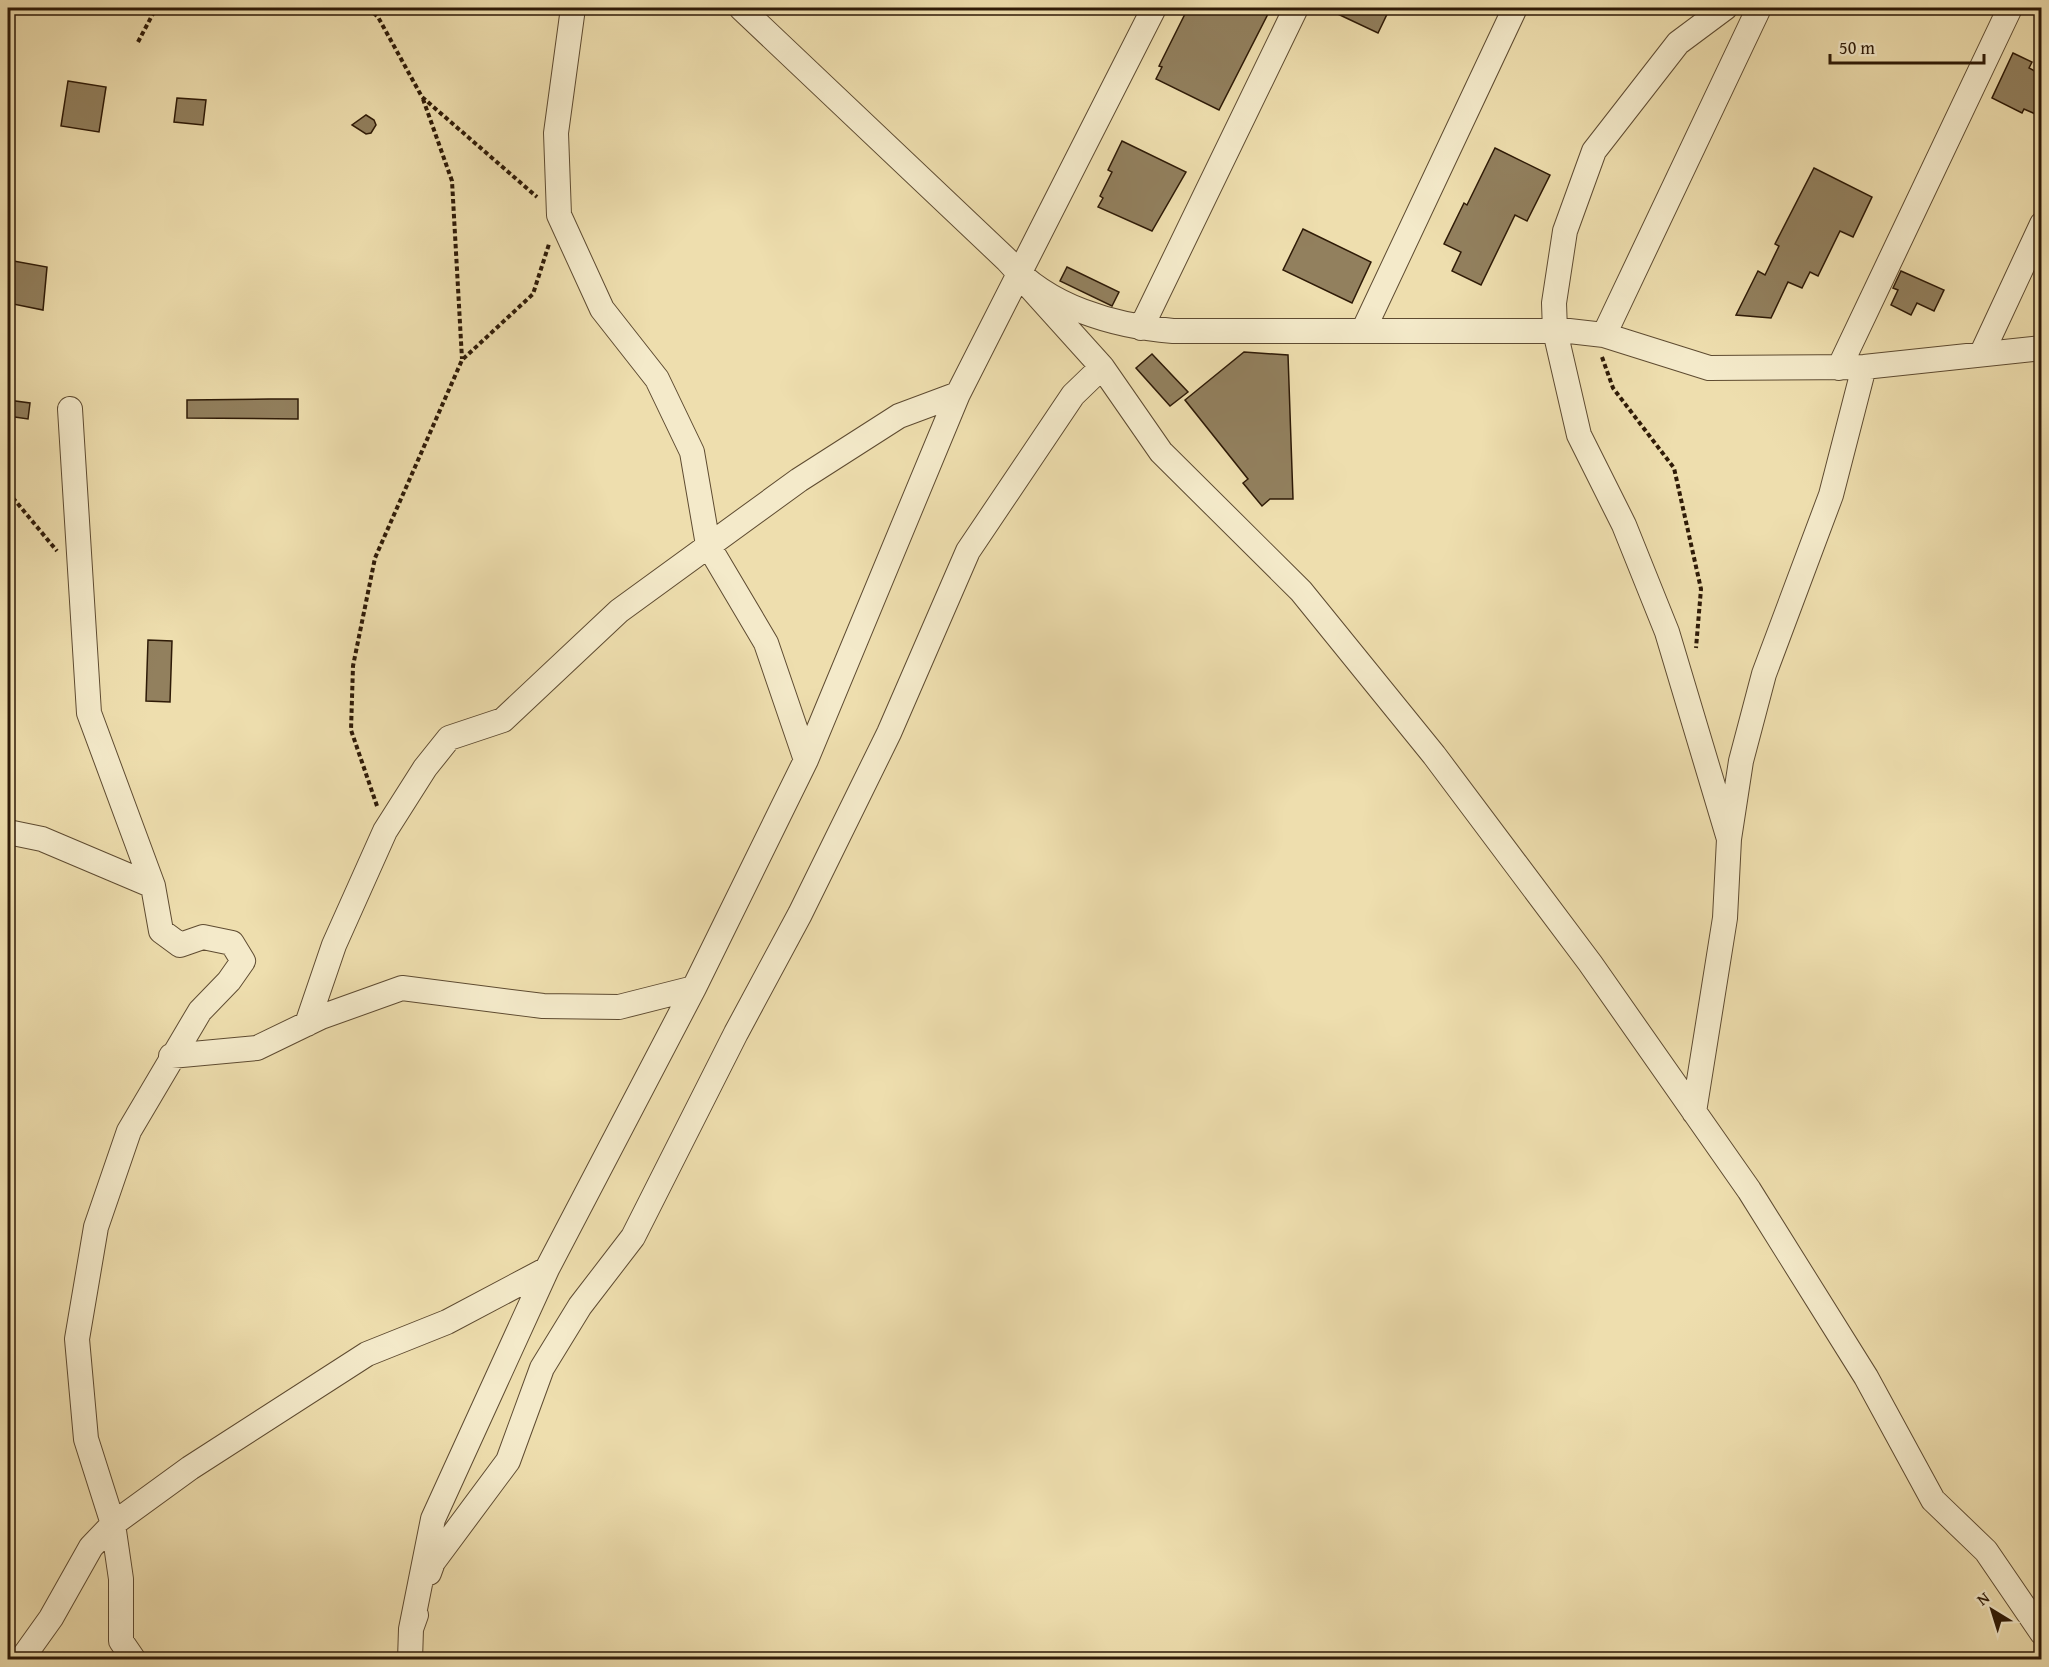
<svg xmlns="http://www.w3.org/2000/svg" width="2049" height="1667" font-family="'Gentium Book Plus',serif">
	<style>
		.building { fill: #92805e; stroke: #2e1a07; stroke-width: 1.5 }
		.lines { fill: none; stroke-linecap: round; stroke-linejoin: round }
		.minor-casing { stroke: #5e4b31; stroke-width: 26 }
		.path { stroke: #2e1a07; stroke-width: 4; stroke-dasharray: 4.5 3; stroke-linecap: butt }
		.minor { stroke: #f4eaca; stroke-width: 24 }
	</style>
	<rect width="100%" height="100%" fill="#eedeae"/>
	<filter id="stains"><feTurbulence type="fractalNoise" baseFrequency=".00333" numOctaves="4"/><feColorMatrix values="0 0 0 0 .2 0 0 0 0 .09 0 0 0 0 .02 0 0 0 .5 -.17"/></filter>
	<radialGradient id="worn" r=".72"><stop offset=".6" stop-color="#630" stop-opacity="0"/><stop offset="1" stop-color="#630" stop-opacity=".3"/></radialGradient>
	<path class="building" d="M1188 8H1271L1219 110 1156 79 1162 67 1159 66Z
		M1325 8H1390L1378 33Z
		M2013 53 2032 62 2029 68 2042 75V117L2024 109 2022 113 1992 98Z
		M68 81 106 87 99 132 61 126Z
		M177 98 206 100 203 125 174 122Z
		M366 115 374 120 376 125 371 133 366 134 352 125Z
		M1122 141 1186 172 1152 231 1098 207 1103 198 1100 196 1112 172 1108 170Z
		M1495 148 1550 175 1527 221 1515 215 1481 285 1452 271 1461 252 1444 244 1464 203 1467 205Z
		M1814 168 1872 197 1853 237 1840 231 1818 276 1810 272 1802 288 1788 282 1771 318 1736 315 1758 271 1765 275 1779 246 1775 244Z
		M1303 229 1371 262 1352 303 1283 270Z
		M8 260 47 267 43 310 8 303Z
		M1067 267 1119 292 1112 306 1060 281Z
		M1901 271 1944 290 1934 311 1917 303 1911 315 1891 305 1898 290 1893 288Z
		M1244 352 1288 355 1293 499H1270L1262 506 1243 483 1248 479 1185 400Z
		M1152 354 1188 392 1170 406 1136 368Z
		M269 399H298V419L187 418V400Z
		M8 400 30 403 28 419 8 416Z
		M148 640 172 641 170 702 146 701Z"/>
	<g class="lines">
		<defs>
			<path id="minor" d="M573 8 556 133 559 215 602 309 657 379 692 452 708 545 766 643 806 760
				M741 8 1007 260C1046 307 1114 326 1173 331H1569L1604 335 1709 368 1864 367 2042 348
				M1725 8 1678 43 1594 151 1565 231 1554 303 1555 331 1579 435 1624 525 1667 632 1729 839
				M1020 276 1102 367 1161 452 1301 591 1434 755 1590 963 1749 1190 1866 1377 1933 1500 1986 1551 2042 1633
				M1141 328 1296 8
				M1363 331 1515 8
				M1604 335 1759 8
				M1982 353 2042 224
				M1839 368 2010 8
				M70 409 89 713 153 886 161 931 180 945 203 937 232 943 243 961 229 981 200 1011 129 1131 96 1227 77 1339 86 1439 113 1524 121 1579V1641L134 1660
				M8 832 42 839 153 886
				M307 1024 334 945 385 831 425 768 449 738 503 720 619 611 799 480 899 416 958 394
				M171 1056 257 1048 321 1017 402 988 543 1006 619 1007 694 988
				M1694 1112 1725 918 1729 839 1741 761 1764 674 1831 495 1864 367
				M429 1573 433 1562 508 1461 542 1368 580 1306 633 1237 736 1033 800 914 889 733 968 551 1073 395 1102 367
				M411 1629 433 1519 547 1269 694 988 806 760 958 394 1154 8
				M21 1660 51 1618 91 1547 113 1524 190 1468 367 1354 447 1322 547 1269
				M410 1660 411 1629 416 1615"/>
		</defs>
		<use href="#minor" class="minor-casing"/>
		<path class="path" d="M368 8 378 17 422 97 537 197
			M138 42 156 8
			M423 99 452 181 462 359
			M1602 357 1613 388 1674 468 1701 589 1696 648
			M8 492 57 551
			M377 806 351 730 353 666 375 558 462 360 533 294 549 244"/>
		<use href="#minor" class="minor"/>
	</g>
	<rect width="2049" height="1667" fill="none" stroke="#eedeae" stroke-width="30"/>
	<rect x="9" y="9" width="2031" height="1649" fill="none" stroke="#2e1a07" stroke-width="3"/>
	<rect x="15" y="15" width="2019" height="1637" fill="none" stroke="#2e1a07" stroke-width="1.5"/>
	<g transform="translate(1992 1610) rotate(322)" stroke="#f4eaca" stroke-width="4.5" paint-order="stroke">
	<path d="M0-4.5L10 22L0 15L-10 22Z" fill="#2e1a07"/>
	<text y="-9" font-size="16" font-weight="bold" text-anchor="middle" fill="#2e1a07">N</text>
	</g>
	<path d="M1830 54v9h154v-9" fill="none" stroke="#2e1a07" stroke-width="3"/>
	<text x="1839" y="54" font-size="18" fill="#2e1a07" stroke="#f4eaca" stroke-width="4.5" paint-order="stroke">50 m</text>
	<rect width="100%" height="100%" filter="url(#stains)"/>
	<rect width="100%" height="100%" fill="url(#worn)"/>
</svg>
